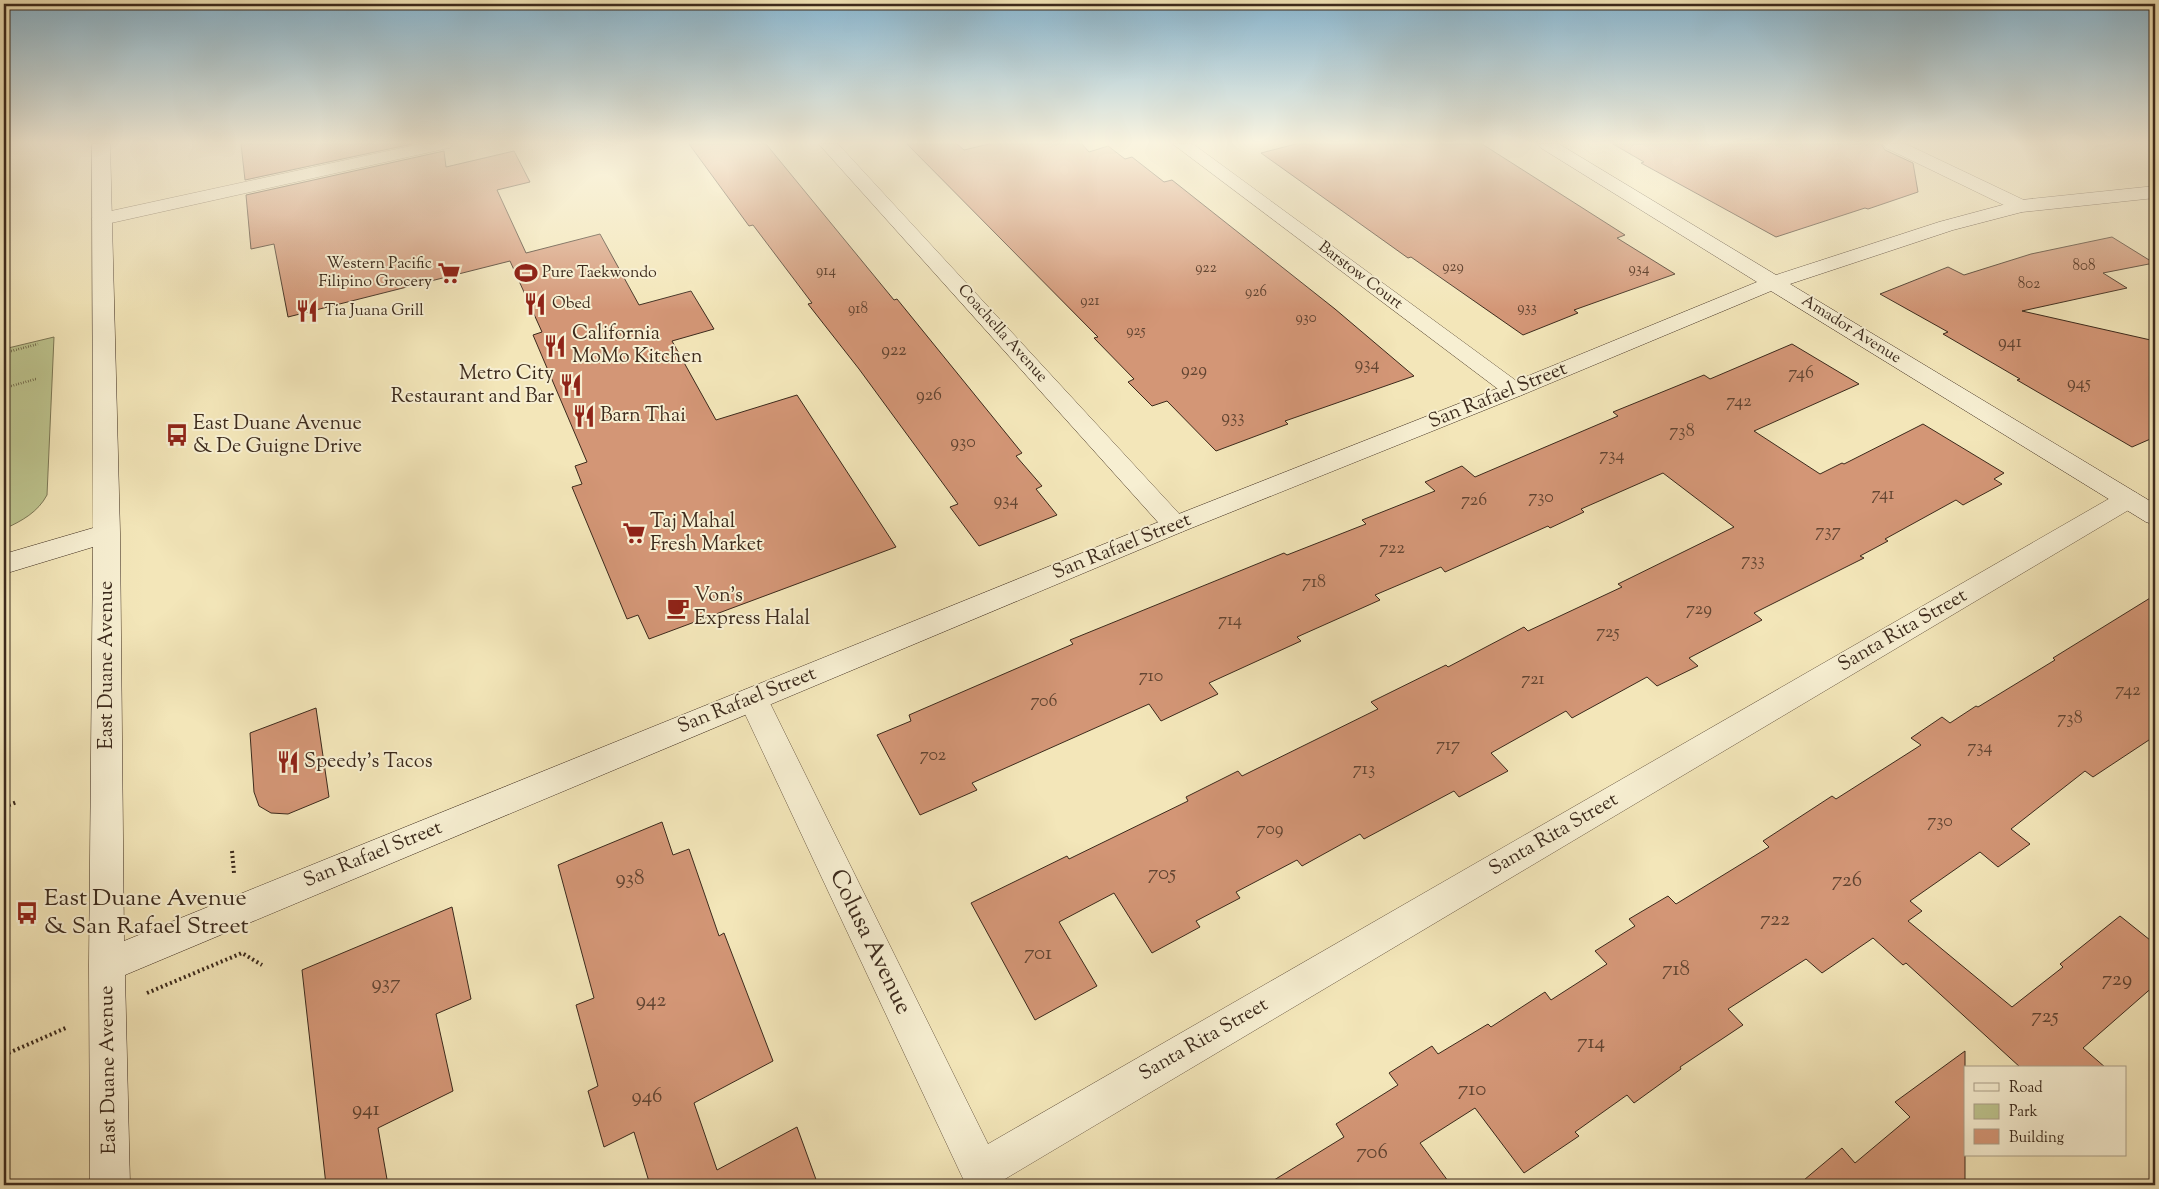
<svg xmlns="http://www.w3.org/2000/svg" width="2159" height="1189" font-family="'Sorts Mill Goudy',serif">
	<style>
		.green { fill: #bdc48e; stroke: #7c7755 }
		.building { fill: #d39676; stroke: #3c2a1c }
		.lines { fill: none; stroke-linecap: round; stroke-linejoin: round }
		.street-casing { stroke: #6a5943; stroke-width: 1 }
		.secondary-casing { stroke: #3c2a1c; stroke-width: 1 }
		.path-far1 { stroke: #3c2a1c; stroke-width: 2.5; stroke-dasharray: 0.5 2; stroke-linecap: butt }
		.path { stroke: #3c2a1c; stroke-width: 4; stroke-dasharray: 2 3; stroke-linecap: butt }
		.street { fill: #f7efd2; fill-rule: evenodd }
		.secondary { fill: #f7efd2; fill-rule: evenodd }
		.labels { text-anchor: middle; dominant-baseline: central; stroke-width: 4; stroke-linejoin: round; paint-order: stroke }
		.far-number-label { font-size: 15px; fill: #624532 }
		.far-poi-label { font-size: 16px; fill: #3c2a1c; stroke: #f7efd2; text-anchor: start }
		.far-street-label { font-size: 16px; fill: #3c2a1c; stroke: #f7efd2 }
		.number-label { font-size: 18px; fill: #624532 }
		.poi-label { font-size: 20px; fill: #3c2a1c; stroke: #f7efd2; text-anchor: start }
		.street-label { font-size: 20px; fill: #3c2a1c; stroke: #f7efd2 }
		.near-number-label { font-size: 21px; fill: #624532 }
		.near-poi-label { font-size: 24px; fill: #3c2a1c; stroke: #f7efd2; text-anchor: start }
		.near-street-label { font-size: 24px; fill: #3c2a1c; stroke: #f7efd2 }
	</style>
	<rect width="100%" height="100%" fill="#f3e6b9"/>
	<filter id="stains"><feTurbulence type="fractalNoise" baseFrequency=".004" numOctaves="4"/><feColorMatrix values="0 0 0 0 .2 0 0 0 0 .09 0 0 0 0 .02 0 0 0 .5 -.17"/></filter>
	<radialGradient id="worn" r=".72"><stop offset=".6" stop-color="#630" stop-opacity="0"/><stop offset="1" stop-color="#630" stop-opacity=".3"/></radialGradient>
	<path class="green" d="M54 337 47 495C38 512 22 521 4 529V349Z"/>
	<path class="building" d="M241 144H412L245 180Z
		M689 144H766L894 300 897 299 1022 453 1016 456 1042 486 1036 489 1057 515 979 546 950 507 958 504 859 369 808 304 812 303 753 225 749 226Z
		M907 144H957L964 150 989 144H1082L1089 152 1108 146 1125 159 1132 157 1164 182 1172 180 1335 309 1414 376 1285 421 1288 424 1216 451 1167 401 1152 406 1128 382 1134 379 1094 338 1098 337Z
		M1296 144H1482L1625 235 1617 238 1675 274 1574 310 1578 313 1523 335 1411 257 1408 258 1261 153Z
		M1613 144H1881L1885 150 1913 163 1918 192 1868 209 1865 208 1776 237 1641 163 1644 162Z
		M444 151 446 167 514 151 530 182 497 190 526 253 600 234 639 305 691 291 714 329 672 341 716 420 797 395 896 547 649 639 638 615 627 619 572 487 582 484 575 466 587 462 533 335 542 332 510 261 288 317 274 244 251 249 246 195Z
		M2112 237 2154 263 2103 273 2127 288 2022 311 2155 341V437L2132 447 2017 380 2020 379 1943 334 1948 332 1880 294 1948 267 1964 275 2031 254Z
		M1792 344 1859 384 1754 431 1820 474 1842 463 1844 464 1923 424 2004 473 1994 479 2002 484 1963 505 1956 500 1885 539 1888 541 1860 556 1864 558 1754 613 1762 620 1689 658 1698 666 1657 686 1647 677 1572 718 1566 711 1491 753 1508 771 1459 797 1454 791 1364 839 1360 834 1302 866 1297 860 1236 892 1240 898 1196 921 1200 927 1152 953 1114 893 1059 922 1097 986 1035 1020 971 903 1067 856 1069 859 1188 801 1186 797 1238 771 1242 776 1378 709 1371 702 1446 665 1448 667 1524 627 1528 631 1622 587 1618 584 1734 527 1663 473 1581 509 1584 512 1550 528 1548 526 1445 572 1441 567 1375 595 1380 600 1297 637 1301 641 1209 683 1218 694 1161 721 1149 704 972 783 977 790 920 815 877 735 911 721 909 715 1073 644 1070 640 1284 553 1287 555 1366 524 1362 520 1435 491 1425 482 1462 466 1475 477 1618 416 1613 412 1704 375 1710 379Z
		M2155 595V736L2093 777 2085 771 2011 829 2030 844 1998 867 1980 852 1910 901 1922 911 1908 921 2012 1007 2063 967 2060 964 2120 916 2155 944V985L2083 1048 2106 1068H2021L1906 963 1903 965 1873 938 1822 973 1806 959 1728 1009 1743 1025 1680 1067 1681 1069 1634 1103 1627 1095 1575 1132 1579 1136 1524 1173 1475 1108 1420 1143 1451 1185H1266L1344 1137 1336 1124 1398 1085 1389 1073 1432 1046 1438 1054 1488 1024 1491 1027 1545 992 1551 1000 1607 964 1595 951 1635 926 1629 919 1668 896 1676 904 1769 847 1763 841 1832 796 1836 799 1921 745 1911 738 1942 717 1950 723 1976 706 1978 707 2055 660 2053 658Z
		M316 708 329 797 288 814 271 813 259 806 254 792 250 733Z
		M662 822 673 855 689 849 719 936 724 933 773 1061 694 1103 717 1170 797 1127 818 1185H650L634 1132 604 1147 588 1091 598 1086 576 1005 594 998 558 865Z
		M452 907 471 999 436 1014 453 1091 378 1128 388 1185H326L302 970Z
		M1965 1051V1185H1798L1842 1148 1855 1163 1910 1117 1895 1102Z"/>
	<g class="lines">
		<defs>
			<path id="street" d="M420 144H453L450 148 444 149 102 225 95 223 92 219 95 215 102 213Z
				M819 144H838L1184 519 1188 525 1184 531 1175 534 1166 531Z
				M1173 144H1193L1522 385 1526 390 1522 395 1514 397 1506 395Z
				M1883 144H1906L2028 202 2031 206 2028 210 2021 212 2014 210 1886 148Z
				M2128 490 2137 493 2141 499 2137 505 1005 1179 1007 1185H966L738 699 742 691 753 687 764 691 988 1144 2119 493Z"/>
			<path id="secondary" d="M92 144H110L120 533 124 941 1166 519 1506 385 1757 282 1541 148 1538 144H1559L1776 275 1939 222 2021 200 2155 186V198L2022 212 1953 230 1790 284 2155 504V525L2146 522 1771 291 1522 395 1184 531 125 975 130 1185H90L89 965 93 547 4 574V554L93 528Z"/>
		</defs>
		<use href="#street" class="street-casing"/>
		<use href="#secondary" class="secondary-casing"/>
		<path class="path-far1" d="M4 353 38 344
			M4 388 36 379"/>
		<path class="path" d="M4 807 17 802
			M232 851 234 873
			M4 945 9 943
			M147 993 242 953 262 965
			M4 1055 68 1027"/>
		<use href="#street" class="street"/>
		<use href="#secondary" class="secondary"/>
	</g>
	<linearGradient id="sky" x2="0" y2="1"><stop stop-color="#89b8d3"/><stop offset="0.46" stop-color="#faf4e0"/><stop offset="1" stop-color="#faf4e0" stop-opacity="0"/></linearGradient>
	<rect width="2159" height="310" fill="url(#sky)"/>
	<defs>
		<symbol id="supermarket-bare" viewBox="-9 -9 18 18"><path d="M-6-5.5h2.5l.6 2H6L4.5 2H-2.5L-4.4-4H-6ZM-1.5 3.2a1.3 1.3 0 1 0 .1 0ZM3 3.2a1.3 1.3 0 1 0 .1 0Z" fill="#8f2418" stroke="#f7efd2" stroke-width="2.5" paint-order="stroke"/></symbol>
		<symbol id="stadium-bare" viewBox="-9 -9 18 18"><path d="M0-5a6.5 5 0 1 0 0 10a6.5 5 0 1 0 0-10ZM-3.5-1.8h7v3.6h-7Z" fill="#8f2418" stroke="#f7efd2" stroke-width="2.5" paint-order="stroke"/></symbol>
		<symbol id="restaurant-bare" viewBox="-9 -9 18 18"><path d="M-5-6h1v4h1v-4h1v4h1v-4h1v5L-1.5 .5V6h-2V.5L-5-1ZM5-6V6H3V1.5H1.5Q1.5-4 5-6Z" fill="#8f2418" stroke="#f7efd2" stroke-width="2.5" paint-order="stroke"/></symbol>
		<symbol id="bus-bare" viewBox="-9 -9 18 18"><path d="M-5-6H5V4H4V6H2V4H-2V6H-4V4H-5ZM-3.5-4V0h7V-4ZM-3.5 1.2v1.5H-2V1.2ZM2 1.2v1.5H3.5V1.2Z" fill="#8f2418" stroke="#f7efd2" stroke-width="2.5" paint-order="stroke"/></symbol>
		<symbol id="cafe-bare" viewBox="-9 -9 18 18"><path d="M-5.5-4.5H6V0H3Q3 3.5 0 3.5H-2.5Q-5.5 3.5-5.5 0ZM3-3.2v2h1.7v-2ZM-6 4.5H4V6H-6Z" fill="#8f2418" stroke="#f7efd2" stroke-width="2.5" paint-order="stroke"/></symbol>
	</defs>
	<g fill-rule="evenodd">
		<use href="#supermarket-bare" x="433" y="257" width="32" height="32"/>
		<use href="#stadium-bare" x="510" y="257" width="32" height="32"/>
		<use href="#restaurant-bare" x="519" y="288" width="32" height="32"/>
		<use href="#restaurant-bare" x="291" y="295" width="32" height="32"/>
		<use href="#restaurant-bare" x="539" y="330" width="32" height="32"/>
		<use href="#restaurant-bare" x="555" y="369" width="32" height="32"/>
		<use href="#restaurant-bare" x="568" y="400" width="32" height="32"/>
		<use href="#bus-bare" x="161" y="419" width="32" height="32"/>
		<use href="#supermarket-bare" x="618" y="517" width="32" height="32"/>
		<use href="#cafe-bare" x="662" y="592" width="32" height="32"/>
		<use href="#restaurant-bare" x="272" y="746" width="32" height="32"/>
		<use href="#bus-bare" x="11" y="897" width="32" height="32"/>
	</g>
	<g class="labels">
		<g class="far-number-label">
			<text x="2084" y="266">808</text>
			<text x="1453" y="267">929</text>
			<text x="1206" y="268">922</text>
			<text x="1639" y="269">934</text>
			<text x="826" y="271">914</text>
			<text x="2029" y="284">802</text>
			<text x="1256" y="292">926</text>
			<text x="1090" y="301">921</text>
			<text x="1527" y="308">933</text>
			<text x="858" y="309">918</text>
			<text x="1306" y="318">930</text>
			<text x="1136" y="331">925</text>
		</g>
		<g class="far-poi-label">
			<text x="432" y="264" text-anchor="end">Western Pacific<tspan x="432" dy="18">Filipino Grocery</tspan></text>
			<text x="542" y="273">Pure Taekwondo</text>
			<text x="552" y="304">Obed</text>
			<text x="324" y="311">Tia Juana Grill</text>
		</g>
		<g class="far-street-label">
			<text transform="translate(1360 276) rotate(37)">Barstow Court</text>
			<text transform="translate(1851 330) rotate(32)">Amador Avenue</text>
			<text transform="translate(1002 334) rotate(48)">Coachella Avenue</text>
		</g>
		<g class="number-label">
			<text x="2010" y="343">941</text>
			<text x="894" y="351">922</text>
			<text x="1367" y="365">934</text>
			<text x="1194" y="371">929</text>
			<text x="1801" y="374">746</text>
			<text x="2079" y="384">945</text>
			<text x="929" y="396">926</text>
			<text x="1739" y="402">742</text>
			<text x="1233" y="418">933</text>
			<text x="1682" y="432">738</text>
			<text x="963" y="443">930</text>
			<text x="1612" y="456">734</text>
			<text x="1883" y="495">741</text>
			<text x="1541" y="498">730</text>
			<text x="1006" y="501">934</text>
			<text x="1474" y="501">726</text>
			<text x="1828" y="532">737</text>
			<text x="1392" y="549">722</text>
			<text x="1753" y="561">733</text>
			<text x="1314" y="583">718</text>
			<text x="1699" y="610">729</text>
			<text x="1230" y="621">714</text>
			<text x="1608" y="633">725</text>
			<text x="1151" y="677">710</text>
			<text x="1533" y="680">721</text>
			<text x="2128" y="691">742</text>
			<text x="1044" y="702">706</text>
			<text x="2070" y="719">738</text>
			<text x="1448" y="746">717</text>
			<text x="1980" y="748">734</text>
			<text x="933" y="756">702</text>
			<text x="1364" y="770">713</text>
			<text x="1940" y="822">730</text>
			<text x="1270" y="830">709</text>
		</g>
		<g class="poi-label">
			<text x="572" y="334">California<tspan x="572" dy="23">MoMo Kitchen</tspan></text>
			<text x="554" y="374" text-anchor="end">Metro City<tspan x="554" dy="23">Restaurant and Bar</tspan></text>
			<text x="600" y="416">Barn Thai</text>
			<text x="193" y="424">East Duane Avenue<tspan x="193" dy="23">&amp; De Guigne Drive</tspan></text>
			<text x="650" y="522">Taj Mahal<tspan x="650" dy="23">Fresh Market</tspan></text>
			<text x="694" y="596">Von’s<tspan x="694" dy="23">Express Halal</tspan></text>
			<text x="304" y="762">Speedy's Tacos</text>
		</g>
		<g class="street-label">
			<text transform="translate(1498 396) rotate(-22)">San Rafael Street</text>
			<text transform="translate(1122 547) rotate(-22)">San Rafael Street</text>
			<text transform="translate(1903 631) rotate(-30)">Santa Rita Street</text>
			<text transform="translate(107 665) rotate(-90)">East Duane Avenue</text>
			<text transform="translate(747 701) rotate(-22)">San Rafael Street</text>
			<text transform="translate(1554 835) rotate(-30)">Santa Rita Street</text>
			<text transform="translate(373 855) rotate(-22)">San Rafael Street</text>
			<text transform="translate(1204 1040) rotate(-30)">Santa Rita Street</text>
			<text transform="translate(109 1070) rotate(-91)">East Duane Avenue</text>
		</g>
		<g class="near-number-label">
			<text x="1162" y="874">705</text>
			<text x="630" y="879">938</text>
			<text x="1847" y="881">726</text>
			<text x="1775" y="920">722</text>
			<text x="1038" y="954">701</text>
			<text x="1676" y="970">718</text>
			<text x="2117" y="980">729</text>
			<text x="386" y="984">937</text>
			<text x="651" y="1001">942</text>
			<text x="2045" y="1017">725</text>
			<text x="1591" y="1043">714</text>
			<text x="1472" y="1090">710</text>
			<text x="647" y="1097">946</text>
			<text x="366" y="1110">941</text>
			<text x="1372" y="1153">706</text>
		</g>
		<g class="near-poi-label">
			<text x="44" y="899">East Duane Avenue<tspan x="44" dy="28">&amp; San Rafael Street</tspan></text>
		</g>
		<g class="near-street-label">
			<text transform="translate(870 942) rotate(64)">Colusa Avenue</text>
		</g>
	</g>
	<rect width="2159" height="1189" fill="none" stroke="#f3e6b9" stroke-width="20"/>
	<rect x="5" y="5" width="2149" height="1179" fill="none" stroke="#3c2a1c" stroke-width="2.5"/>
	<rect x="10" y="10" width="2139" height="1169" fill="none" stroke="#3c2a1c"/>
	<rect x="1964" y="1066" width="162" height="90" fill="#f7efd2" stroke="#aca089"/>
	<rect x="1974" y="1083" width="25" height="8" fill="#f7efd2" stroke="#aca089"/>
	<text x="2009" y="1092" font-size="15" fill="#3c2a1c">Road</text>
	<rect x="1974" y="1104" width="25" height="15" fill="#bdc48e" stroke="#aca089"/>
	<text x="2009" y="1116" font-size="15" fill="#3c2a1c">Park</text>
	<rect x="1974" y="1129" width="25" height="15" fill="#d39676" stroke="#aca089"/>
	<text x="2009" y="1142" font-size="15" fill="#3c2a1c">Building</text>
	<rect width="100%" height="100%" filter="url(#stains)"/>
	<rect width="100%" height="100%" fill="url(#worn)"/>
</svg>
